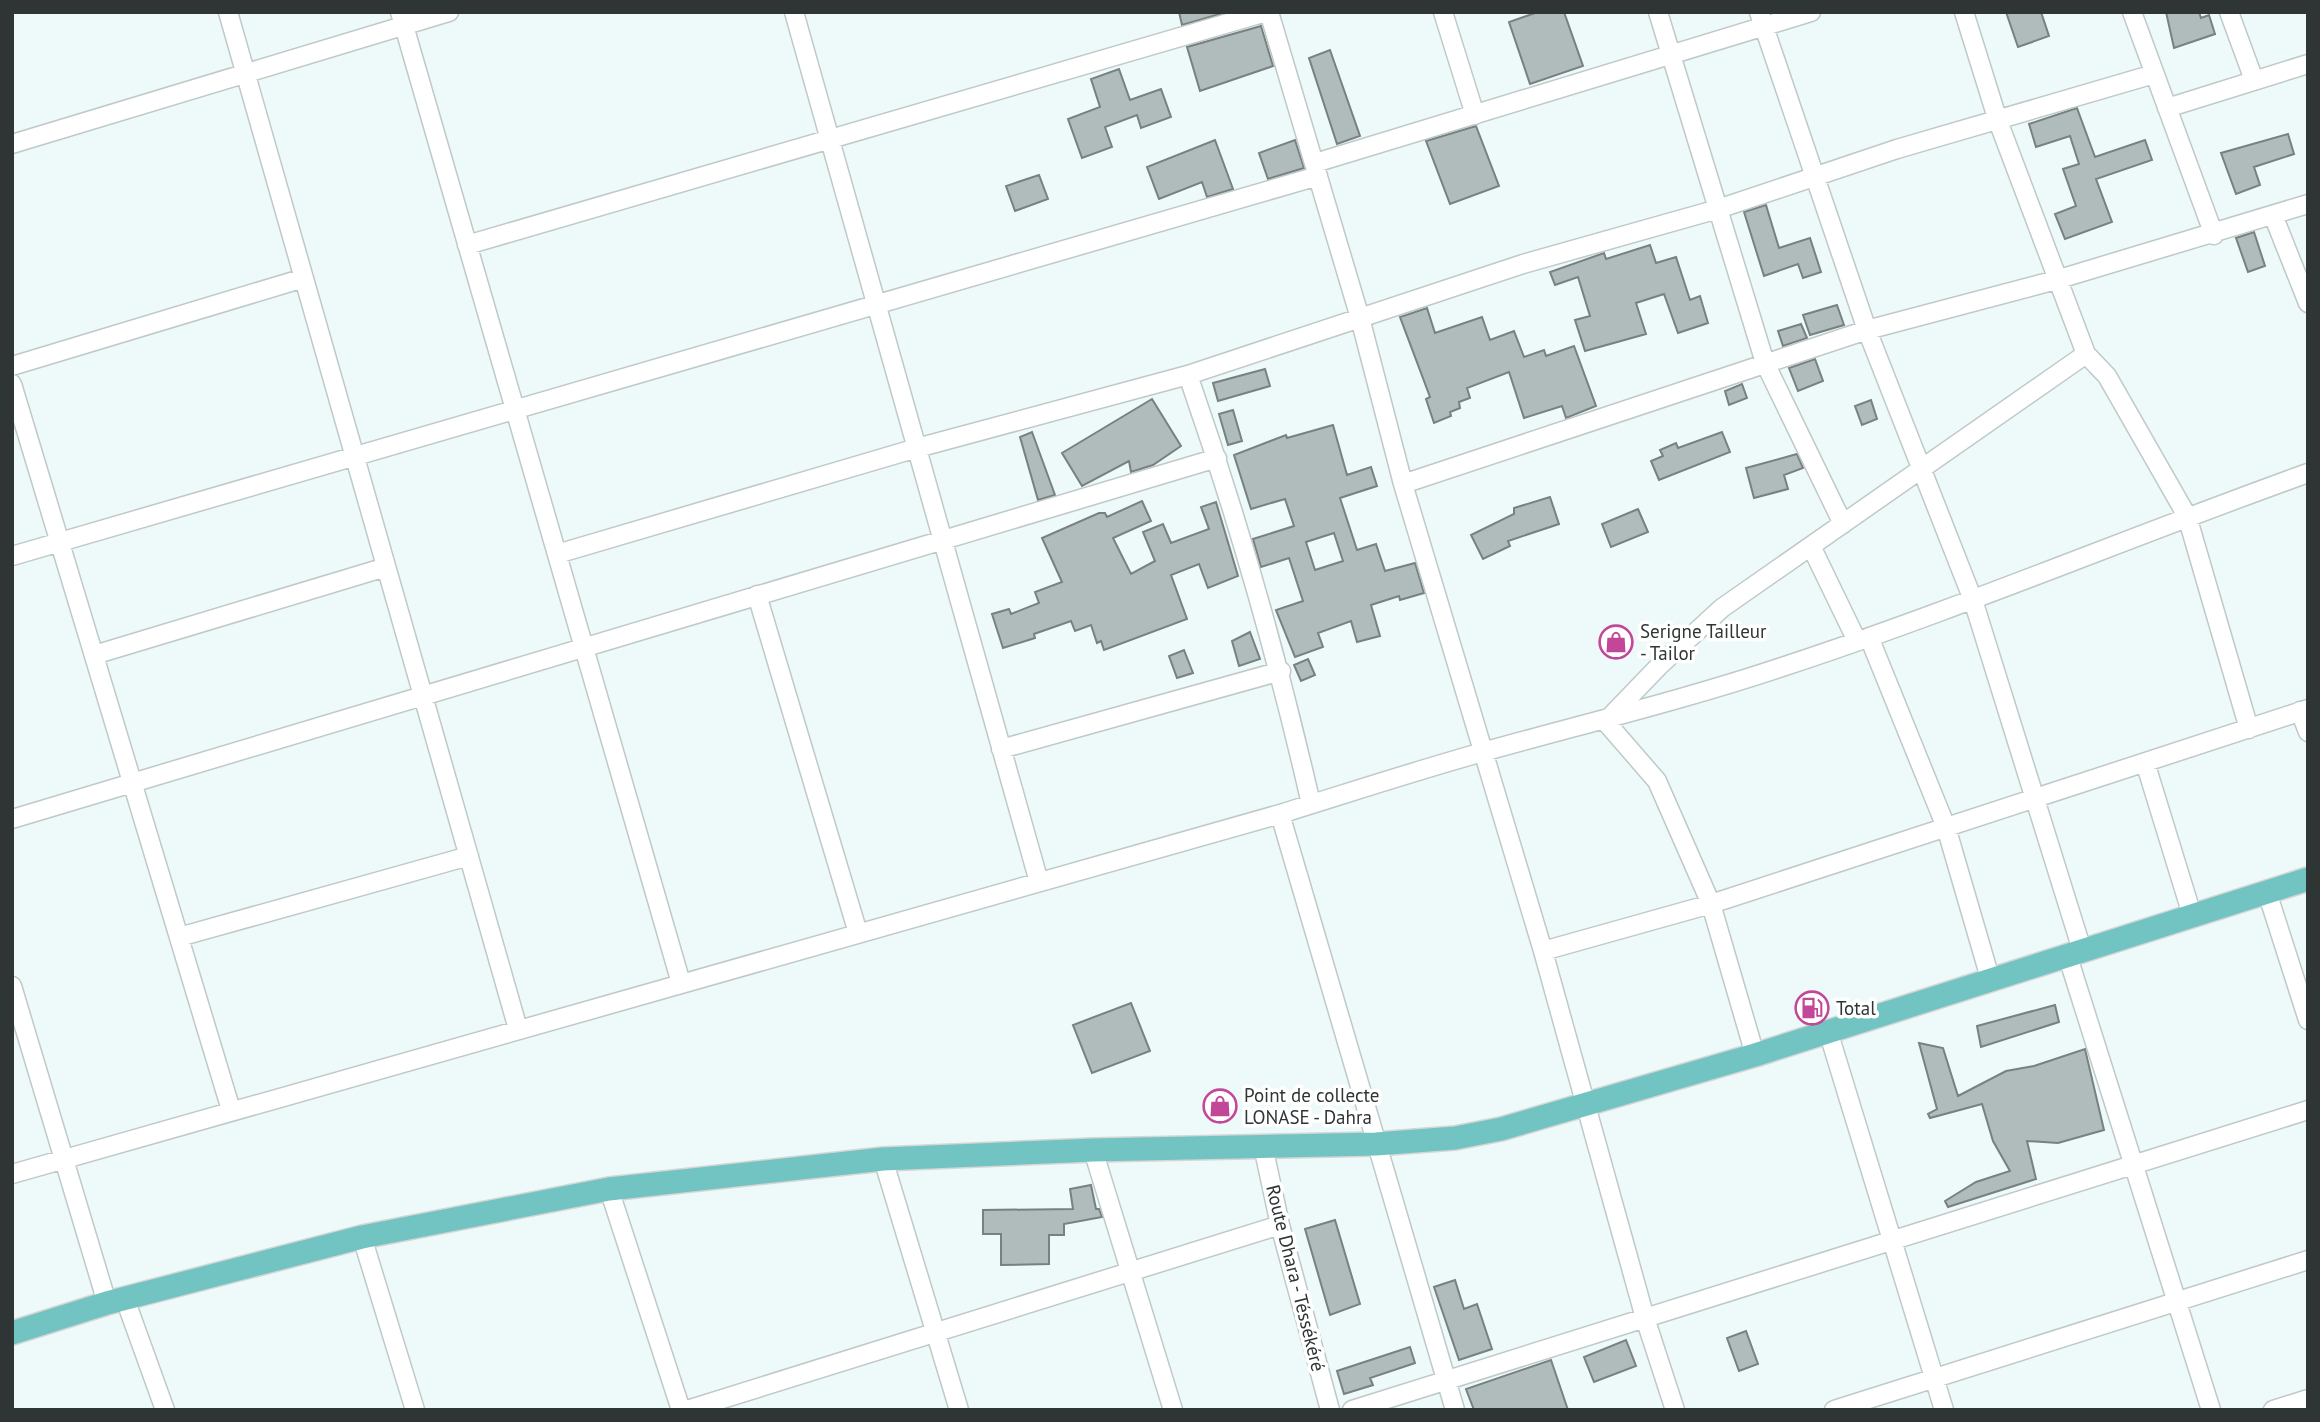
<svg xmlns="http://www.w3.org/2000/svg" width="2320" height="1422" font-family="'PT Sans',sans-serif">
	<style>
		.building { fill: #b0bbbb; stroke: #768180; stroke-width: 2; fill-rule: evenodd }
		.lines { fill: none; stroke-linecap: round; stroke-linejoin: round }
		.minor-casing { stroke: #bec9c8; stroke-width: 21 }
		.major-casing { stroke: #d5d6d6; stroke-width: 26 }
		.minor { stroke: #fff; stroke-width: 18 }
		.major { stroke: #72c4c2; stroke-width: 23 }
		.labels { text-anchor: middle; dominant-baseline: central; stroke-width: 7; stroke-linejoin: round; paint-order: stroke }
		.poi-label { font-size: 19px; fill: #2f3434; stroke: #fff; text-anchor: start }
		.street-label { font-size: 19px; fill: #2f3434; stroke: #fff }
	</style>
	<rect width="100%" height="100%" fill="#eefaf9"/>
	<path class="building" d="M1179 12H1219L1220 14 1182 25Z
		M1538 12H1564L1583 66 1530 84 1509 22Z
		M2006 12H2041L2049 36 2018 47Z
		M2166 12H2199L2201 18 2209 15 2215 34 2174 48Z
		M1261 26 1273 66 1200 91 1187 47Z
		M1330 50 1360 136 1337 144 1309 58Z
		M1119 69 1130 100 1161 89 1171 117 1141 128 1137 115 1105 127 1112 147 1082 158 1068 119 1100 107 1091 79Z
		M2077 108 2095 157 2145 140 2152 160 2096 179 2112 222 2065 239 2055 214 2076 206 2063 169 2079 164 2070 136 2036 147 2029 124Z
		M1476 126 1499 186 1450 204 1426 141Z
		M2288 134 2294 154 2254 167 2260 185 2236 194 2221 153Z
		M1215 140 1233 189 1207 197 1202 182 1159 199 1147 167Z
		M1295 140 1304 168 1268 179 1259 153Z
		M1039 175 1048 199 1015 211 1006 186Z
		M1766 205 1779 248 1810 238 1821 272 1803 278 1798 264 1764 276 1744 212Z
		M2254 232 2265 266 2248 272 2236 238Z
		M1650 245 1656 263 1676 257 1690 300 1700 296 1708 323 1678 333 1664 294 1636 303 1646 334 1585 351 1575 320 1590 316 1578 277 1555 285 1550 272 1604 253 1606 259Z
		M1837 305 1844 325 1810 335 1803 315Z
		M1427 308 1435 333 1482 317 1490 340 1514 331 1524 357 1544 350 1546 356 1574 346 1596 406 1566 418 1562 406 1524 418 1509 372 1467 388 1470 398 1459 402 1460 408 1450 412 1451 416 1434 423 1426 399 1430 397 1400 317Z
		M1801 324 1807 338 1783 346 1778 331Z
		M1815 359 1823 381 1798 391 1789 368Z
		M1265 369 1270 386 1218 401 1213 383Z
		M1742 384 1747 398 1729 405 1725 391Z
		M1152 399 1181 446 1153 465 1131 472 1129 461 1082 486 1062 453Z
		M1871 400 1877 419 1862 425 1855 406Z
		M1233 410 1242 441 1228 445 1219 414Z
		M1333 425 1347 475 1371 467 1377 486 1340 498 1357 550 1376 544 1385 571 1415 563 1424 593 1400 600 1399 596 1371 605 1380 636 1357 642 1351 621 1318 633 1323 647 1295 657 1276 610 1303 601 1289 558 1261 567 1253 539 1294 526 1285 499 1251 509 1234 455 1286 435 1287 438ZM1334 533 1343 561 1315 570 1306 542Z
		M1032 432 1055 495 1038 500 1020 437Z
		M1722 432 1730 452 1659 480 1651 461 1663 456 1660 450 1676 443 1678 448Z
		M1797 454 1803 468 1784 475 1788 489 1754 498 1746 468Z
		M1550 497 1559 524 1508 541 1510 546 1483 559 1471 535 1514 514V508Z
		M1142 501 1151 521 1113 538 1131 574 1155 561 1143 532 1163 524 1171 543 1209 529 1201 507 1216 502 1238 576 1208 588 1199 564 1171 575 1187 619 1104 650 1101 641 1097 643 1091 625 1075 631 1071 621 1034 634 1035 638 1003 648 992 614 1009 609 1011 614 1039 603 1035 592 1062 582 1042 538 1099 513H1105L1107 517Z
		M1638 509 1648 532 1611 547 1602 524Z
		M1250 632 1260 659 1239 666 1232 641Z
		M1184 650 1193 673 1177 678 1169 656Z
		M1308 659 1315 675 1301 681 1294 665Z
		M1131 1003 1150 1051 1092 1073 1073 1025Z
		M2055 1005 2059 1022 1981 1047 1977 1026Z
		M1919 1043 1943 1048 1958 1096 2006 1071 2034 1066 2085 1049 2104 1130 2058 1143 2027 1141 2036 1179 1948 1207 1945 1201 1976 1182 2010 1171 1993 1141 1982 1104 1930 1118 1928 1114 1937 1109Z
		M1091 1185 1096 1209H1099L1102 1217 1064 1224V1235H1049V1264L1001 1265V1234H983V1210L1073 1209 1070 1189Z
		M1335 1220 1360 1304 1330 1315 1305 1229Z
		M1455 1280 1464 1309 1477 1304 1492 1349 1459 1360 1434 1287Z
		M1746 1331 1758 1364 1739 1371 1727 1338Z
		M1626 1340 1636 1366 1594 1382 1584 1357Z
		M1410 1347 1415 1363 1370 1378 1373 1385 1344 1394 1337 1371Z
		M1551 1360 1568 1410H1474L1466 1389Z"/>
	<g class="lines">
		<defs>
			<path id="minor" d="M228 12 518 1029
				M400 12 681 983
				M794 12 1039 882
				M1269 12 1360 318 1403 484 1543 951 1645 1318 1675 1410
				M1443 12 1475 115
				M1658 12 1765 363 1843 524
				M1759 12 1867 330 1973 600 2082 950
				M1964 12 1998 121 2086 354 2107 376 2187 516 2249 729
				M2132 12 2214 235
				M2229 12 2254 80
				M2167 108 2308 64
				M12 144 449 12
				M1315 163 1811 12
				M2273 215 2308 303
				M467 245 1266 12
				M12 366 304 278
				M1188 375C1237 516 1278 659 1311 804
				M12 384 231 1110
				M1403 484 1867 330 2056 280 2308 204
				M1811 546 1857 641
				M557 554 917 448 1188 375 1523 264 1718 209 1897 149 2154 74
				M12 556 1318 176
				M757 595 858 933
				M1869 637 1946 827 1990 978
				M94 655 386 567
				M2300 711 2308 732
				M1608 719 1660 665 1722 608 2086 354
				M1605 721 1657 781 1711 904 1755 1055
				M1001 749 1281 671
				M2145 762 2192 915
				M1280 814 1455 1410
				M12 819 1217 458
				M2267 892 2308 1020
				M179 937 469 856
				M1543 951 1711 904 2308 709
				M2067 954 2211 1410
				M12 986 107 1303
				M1828 1031 1944 1410
				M1263 1146 1280 1225 1330 1410
				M1093 1150 1173 1410
				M883 1159 959 1410
				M12 1174 1280 814C1348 793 1415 771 1483 752 1583 724 1683 700 1782 667 1959 609 2132 536 2308 473
				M609 1189 681 1410
				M362 1237 415 1410
				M125 1299 165 1410
				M687 1410 1280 1225
				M1352 1410 2308 1110
				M1834 1410 2308 1260
				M2273 1410 2308 1399"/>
			<path id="major" d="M12 1333 107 1303 362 1237 609 1189 883 1159 1093 1150 1376 1144 1455 1138 1501 1129 1755 1055 2308 879"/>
		</defs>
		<use href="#minor" class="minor-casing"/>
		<use href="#major" class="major-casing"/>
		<use href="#minor" class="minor"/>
		<use href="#major" class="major"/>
	</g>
	<defs>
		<symbol id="shop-ring" viewBox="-11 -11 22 22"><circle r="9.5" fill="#fff" stroke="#c24799" stroke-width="1.5"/><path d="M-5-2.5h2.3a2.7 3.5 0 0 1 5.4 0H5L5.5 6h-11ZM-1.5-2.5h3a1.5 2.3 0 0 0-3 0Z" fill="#c24799"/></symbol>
		<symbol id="fuel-ring" viewBox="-11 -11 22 22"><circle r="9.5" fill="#fff" stroke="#c24799" stroke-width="1.5"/><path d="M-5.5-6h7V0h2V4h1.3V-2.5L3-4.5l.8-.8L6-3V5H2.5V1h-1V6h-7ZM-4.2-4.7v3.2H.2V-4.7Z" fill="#c24799"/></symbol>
	</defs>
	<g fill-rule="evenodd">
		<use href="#shop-ring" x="1597" y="623" width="38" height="38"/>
		<use href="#fuel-ring" x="1793" y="989" width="38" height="38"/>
		<use href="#shop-ring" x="1201" y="1087" width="38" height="38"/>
	</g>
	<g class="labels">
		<g class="poi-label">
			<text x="1640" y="631">Serigne Tailleur<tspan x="1640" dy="22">- Tailor</tspan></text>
			<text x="1836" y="1008">Total</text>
			<text x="1244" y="1095">Point de collecte<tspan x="1244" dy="22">LONASE - Dahra</tspan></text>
		</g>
		<g class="street-label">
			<text transform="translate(1296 1278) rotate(76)">Route Dhara - Téssékéré</text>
		</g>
	</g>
	<rect width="2320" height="1422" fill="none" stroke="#2f3434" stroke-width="28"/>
</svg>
